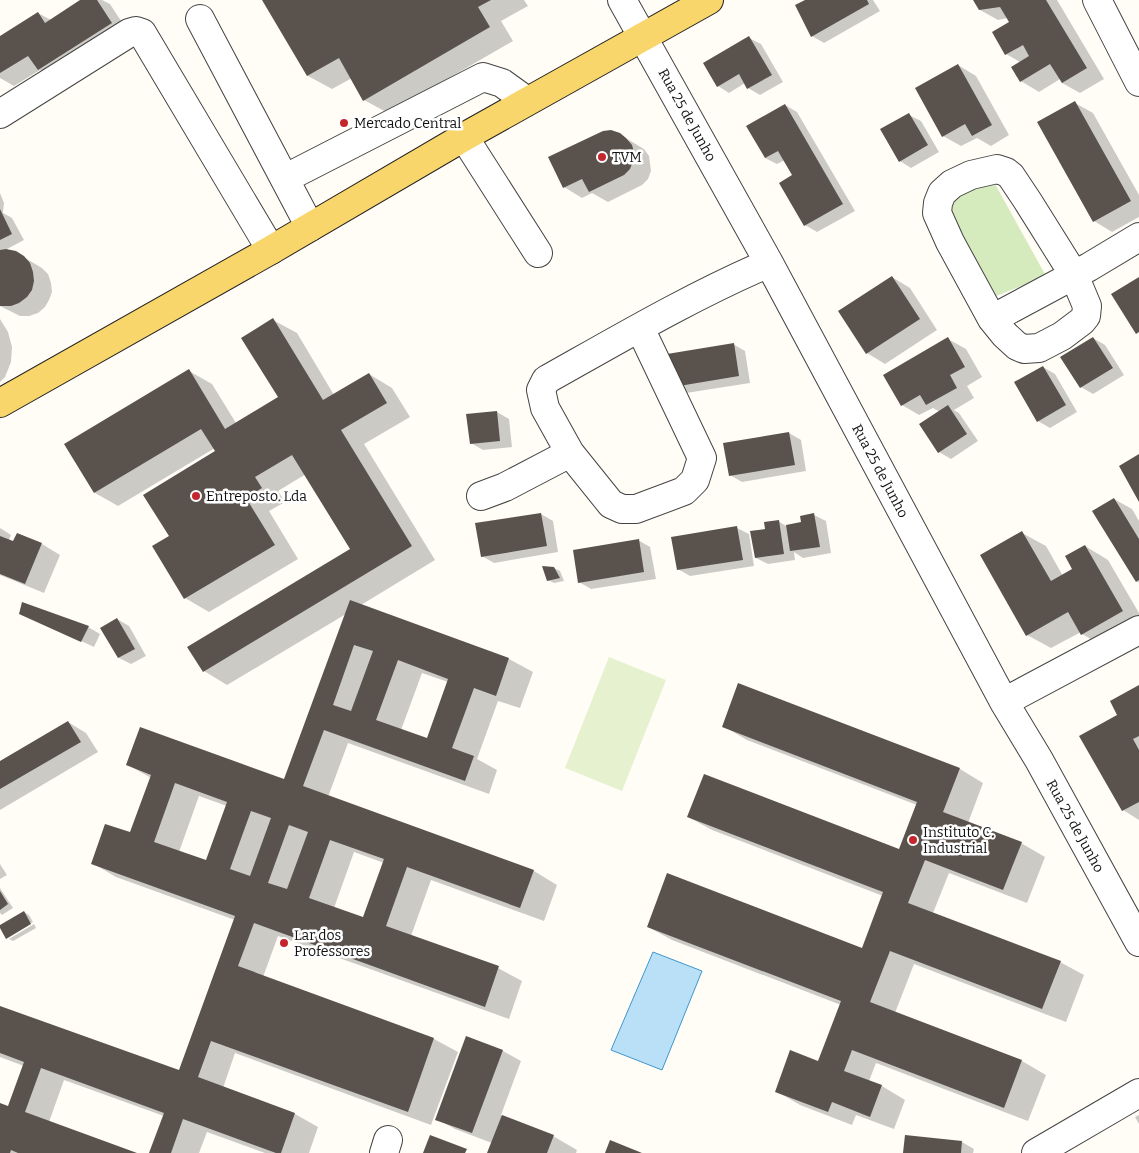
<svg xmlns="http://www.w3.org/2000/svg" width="1139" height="1153" font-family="Bitter,serif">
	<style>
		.green { fill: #d5ebbd }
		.pitch { fill: #e6f2cf }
		.water { fill: #b9e0f7; stroke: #3f96cf }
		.shadow { fill: #0003; fill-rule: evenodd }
		.building { fill: #5a524d; fill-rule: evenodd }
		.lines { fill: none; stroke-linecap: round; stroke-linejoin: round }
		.minor-casing { stroke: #444; stroke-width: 30 }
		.major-casing { stroke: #222; stroke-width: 30 }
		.minor { stroke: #fff; stroke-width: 28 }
		.major { stroke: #f9d66b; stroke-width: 28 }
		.poi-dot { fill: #c4262e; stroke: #fff; stroke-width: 2 }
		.labels { text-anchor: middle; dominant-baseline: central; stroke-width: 5; stroke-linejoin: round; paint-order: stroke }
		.street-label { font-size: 14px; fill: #111; stroke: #fff }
		.poi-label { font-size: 14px; fill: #111; stroke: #fff; text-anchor: start }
	</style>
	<rect width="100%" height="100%" fill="#fffdf5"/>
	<path class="green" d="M990 175 1046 276 996 296 944 206Z"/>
	<path class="pitch" d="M609 657 666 680 622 791 565 768Z"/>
	<path class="water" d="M653 952 702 971 662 1070 611 1050Z"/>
	<path class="shadow" d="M83 0H102L110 4 129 33 57 79 40 70 14 86 0 78V37L38 13 51 20Z
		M264 0H524L528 6 501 21 513 41 388 113 364 100 352 78 332 89 308 76Z
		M807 0H873L880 11 824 43 812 36Z
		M975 0H1057L1104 79 1080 93 1062 83 1060 79 1039 92 1021 81 1020 62 1006 54 993 33 1011 22 1008 18 998 20 980 10Z
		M749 38 761 44 783 82 760 95 748 88 745 83 729 93 718 86Z
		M958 65 976 76 1009 135 991 146 977 138 961 146 943 136Z
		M1075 103 1093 113 1139 195V217L1112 232 1094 221Z
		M785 105 797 112 855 211 817 232 805 225 781 183 794 176 785 160 777 164 765 158Z
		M909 115 921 121 939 152 911 168 900 161Z
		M619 134 644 149 649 156 651 171 648 179 642 185 608 202 592 193 582 198 564 187Z
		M0 193 4 203 3 213 12 218 24 240 5 250 15 252 42 268 48 274 51 283 52 292 49 300 45 307 38 313 29 316H20L0 306Z
		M892 277 910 288 937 330 885 364 867 353Z
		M0 319 8 332 12 347 11 362 5 377 0 382Z
		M273 320 297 333 334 395 369 374 392 388 410 417 364 444 435 560 361 605 509 659 533 672 520 708 498 701 477 759 497 770 489 794 348 743 328 797 534 871 557 885 544 921 431 880 411 936 498 968 522 981 509 1019 278 936 263 977 434 1039 458 1052 431 1125 235 1053 223 1088 295 1114 318 1127 309 1153H265L207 1132 199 1153H151L164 1116 64 1080 49 1122 134 1153H0V1104L9 1108 24 1066 0 1057V1007L180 1072 235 920 116 877 92 863 131 834 151 778 128 765 285 781 346 614 227 685 204 671 352 549 306 474 278 491 285 502 269 511 298 559 209 612 185 598 154 547 170 537 217 452 215 448 118 506 95 493 189 371 212 384 236 423 280 397ZM422 673 448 682 427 740 401 730ZM199 796 227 806 207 862 179 852ZM354 852 384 863 364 919 334 908Z
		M1093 338 1105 345 1124 375 1093 394 1081 387Z
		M948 339 966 349 982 377 967 386 974 398 954 410 959 413 978 441 951 459 939 452 940 412 933 408 919 415 902 405Z
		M733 344 745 351 750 383 686 393 674 386Z
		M1043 367 1055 374 1077 412 1050 428 1038 421Z
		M497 412 509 419 512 447 483 450 471 443Z
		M789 433 801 440 806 471 742 482 730 475Z
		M1114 499 1132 509 1139 521V583L1137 581Z
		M541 514 553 521 558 552 494 563 482 556 477 524Z
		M814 515 826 521 831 553 803 558 794 552 795 560 768 564 756 558 766 530 778 521 786 526 802 523Z
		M0 528 11 535 9 540 14 543 18 534 42 544 60 555 44 593 0 575Z
		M737 528 749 534 754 566 690 576 678 569Z
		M1022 533 1046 546 1063 576 1074 570 1085 546 1108 560 1139 613V629L1106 648 1082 634 1081 632 1051 648 1027 635Z
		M638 540 650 547 656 579 591 589 579 582Z
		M554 568 560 571 564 581 554 583 548 580Z
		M20 613 88 627 100 634 94 647Z
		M117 619 129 626 146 656 131 664 119 658Z
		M1139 686V820L1123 810 1119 715Z
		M68 722 86 733 98 752 0 810V762Z
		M723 726 960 769 983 783 968 823 1021 843 1045 857 1027 903 949 873 933 913 1060 962 1084 975 1066 1022 914 964 895 1013 1022 1061 1046 1075 1028 1121 876 1063 869 1081 882 1086 905 1100 894 1129 856 1115 852 1125 800 1105 776 1091 819 1062 841 1005 672 940 648 927 862 949 883 896 712 830 688 817 900 851 917 805 747 740Z
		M0 864 7 875 0 879Z
		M0 888 13 908 2 915 0 913Z
		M24 912 29 915 33 922 7 938 0 926Z
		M34 924 36 928 13 941 9 939Z
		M467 1038 503 1051 521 1061 501 1115 553 1136 577 1150 576 1153H488L492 1143 455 1129 437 1119Z
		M1139 1115V1124L1135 1117Z
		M962 1142 974 1149 973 1153H905Z"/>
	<path class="building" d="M80 0H97L112 23 38 70 28 56 0 73V36L38 12 45 23Z
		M262 0H491L478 7 490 27 363 101 339 58 307 76Z
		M805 0H867L869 4 811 37 795 5Z
		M973 0H1046L1087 68 1062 83 1050 64 1020 82 1011 67 1029 56 1023 45 1005 55 992 32 1009 22 1000 7 979 10Z
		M749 36 772 75 747 89 739 74 717 87 703 63Z
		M958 64 992 125 972 136 965 124 942 137 915 88Z
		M1075 101 1131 201 1093 222 1037 122Z
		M785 104 843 204 804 226 779 183 792 175 778 151 765 158 746 126Z
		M909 113 928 145 899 162 880 129Z
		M611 130 620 133 626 138 632 145 634 152 633 161 630 169 624 175 589 192 582 179 563 188 548 157 603 131Z
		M0 209 12 234 0 240Z
		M6 249 16 251 24 256 30 263 33 272 34 281 32 290 27 297 19 303 11 306H0V250Z
		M892 276 920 319 866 354 838 311Z
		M1139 277V332L1136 334 1111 294Z
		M273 318 323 400 369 373 387 403 341 430 412 546 203 672 187 647 350 549 292 455 255 477 262 488 246 498 275 545 184 599 152 546 169 536 143 495 215 451 201 429 94 493 64 444 189 369 225 429 278 397 241 338Z
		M948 337 965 367 950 375 957 388 926 405 920 395 901 406 883 375Z
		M1093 337 1113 368 1080 388 1060 357Z
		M734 343 739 376 673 387 667 354Z
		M1043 366 1066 405 1037 422 1014 382Z
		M948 405 967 434 938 453 919 424Z
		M497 411 500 441 470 444 466 414Z
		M789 432 795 465 729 476 723 443Z
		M1139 454V502L1119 466Z
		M1114 498 1139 539V580L1136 582 1092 511Z
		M541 513 547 546 481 557 475 523Z
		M814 513 820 547 790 551 786 525 801 522 800 516Z
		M779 520 784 554 755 558 750 531 765 529 764 522Z
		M737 526 743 560 677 570 671 537Z
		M1022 531 1051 581 1072 569 1065 556 1085 545 1123 611 1081 635 1068 612 1026 636 980 555Z
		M17 533 42 543 25 584 0 574V536L13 541Z
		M639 539 644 572 578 583 573 550Z
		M542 566 554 567 560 578 547 581Z
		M350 600 509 658 496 696 474 688 452 748 474 756 465 781 324 730 303 786 534 870 520 908 407 867 386 926 499 966 485 1007 254 923 238 966 434 1038 408 1112 211 1041 198 1077 295 1113 281 1153H276L183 1119 171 1153H149L164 1113 41 1068 25 1112 137 1153H18L11 1150 10 1153H0V1103L8 1106 24 1062 0 1053V1006L179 1070 235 916 91 864 105 824 130 832 151 775 126 765 140 727 284 779ZM354 645 373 651 351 711 333 705ZM398 660 448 679 427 738 376 720ZM175 783 227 802 206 860 154 842ZM251 811 271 818 250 876 230 869ZM289 825 308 832 287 889 268 883ZM330 840 384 859 363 917 309 898Z
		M22 602 89 626 81 642 19 614Z
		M117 618 135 649 118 658 100 628Z
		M738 683 960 768 943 812 1022 842 1003 890 925 860 908 903 1061 961 1042 1009 890 951 870 1002 1022 1060 1004 1108 852 1050 844 1071 882 1085 870 1117 832 1102 828 1112 775 1092 790 1050 818 1061 841 1001 647 927 667 873 862 948 883 892 687 817 704 774 899 849 917 802 722 727Z
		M1139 685V736L1133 739 1139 750V802L1122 811 1079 736 1117 715 1110 701Z
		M68 721 81 742 0 789V761Z
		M0 891 8 904 0 910Z
		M24 911 31 924 6 939 0 928V925Z
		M466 1036 503 1050 472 1133 435 1120Z
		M502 1115 554 1135 547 1153H487Z
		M430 1135 467 1149 465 1153H423Z
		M905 1135 962 1141 961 1153H903Z
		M610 1140 642 1153H605Z"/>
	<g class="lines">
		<defs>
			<path id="minor" d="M622 0 769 263 1004 702 1039 760 1139 942
				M1097 0 1139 82
				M200 19 310 227
				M0 114 129 33 136 31 142 33 271 250
				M464 137 538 253
				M997 169 1006 172 1011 176 1027 200 1074 275 1087 306 1086 316 1082 321 1062 336 1039 348 1024 349 1017 346 1005 335 992 319 950 242 937 213 938 203 942 193 952 184 971 175Z
				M286 178 483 77 502 83 527 101
				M992 319 1089 267 1139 237
				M640 328 702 458 695 480 684 491 636 509H622L611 504 570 453 545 408 541 390 546 380C619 339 692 296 769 263
				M481 496 505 487 570 453
				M1004 702 1139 630
				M384 1153 388 1140
				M1036 1153 1139 1093"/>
			<path id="major" d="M0 403 271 250 464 137 709 0"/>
		</defs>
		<use href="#minor" class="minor-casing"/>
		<use href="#major" class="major-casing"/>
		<use href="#minor" class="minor"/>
		<use href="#major" class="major"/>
	</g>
	<g class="poi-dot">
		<circle cx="344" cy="123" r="5"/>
		<circle cx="602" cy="157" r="5"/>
		<circle cx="196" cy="496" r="5"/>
		<circle cx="913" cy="840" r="5"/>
		<circle cx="284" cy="943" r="5"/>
	</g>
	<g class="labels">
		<g class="street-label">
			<text transform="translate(687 115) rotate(61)">Rua 25 de Junho</text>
			<text transform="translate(880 471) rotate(62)">Rua 25 de Junho</text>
			<text transform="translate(1075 826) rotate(61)">Rua 25 de Junho</text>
		</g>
		<g class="poi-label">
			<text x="354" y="123">Mercado Central</text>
			<text x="612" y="157">TVM</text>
			<text x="206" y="496">Entreposto. Lda</text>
			<text x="923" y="832">Instituto C.<tspan x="923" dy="16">Industrial</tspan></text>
			<text x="294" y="935">Lar dos<tspan x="294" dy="16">Professores</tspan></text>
		</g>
	</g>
</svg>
